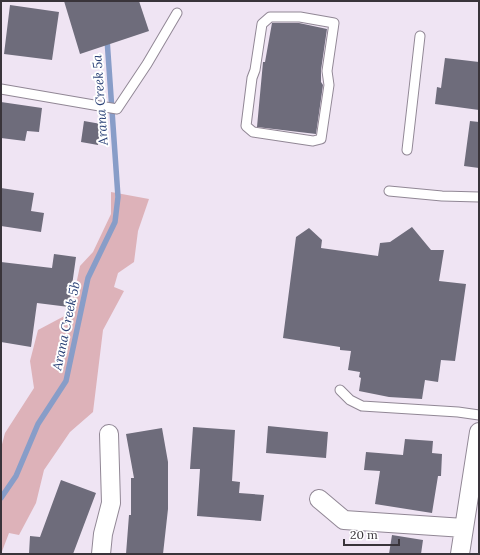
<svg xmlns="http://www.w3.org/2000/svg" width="480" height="555" font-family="Lora,serif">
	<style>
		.green { fill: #ddb2b9 }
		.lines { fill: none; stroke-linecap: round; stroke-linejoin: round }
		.stream { stroke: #889dc8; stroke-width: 5.5 }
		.building { fill: #6e6c7b }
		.service-casing { stroke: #918795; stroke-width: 11 }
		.minor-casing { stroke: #918795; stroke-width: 20 }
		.service { stroke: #fff; stroke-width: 9 }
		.minor { stroke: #fff; stroke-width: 18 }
		.labels { text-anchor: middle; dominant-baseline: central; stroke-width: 4; stroke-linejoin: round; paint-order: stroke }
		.water-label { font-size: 13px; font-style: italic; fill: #294076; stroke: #fff }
	</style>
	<rect width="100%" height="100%" fill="#efe4f3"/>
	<path class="green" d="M111 192 149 199 138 231 134 262 118 273 114 287 124 291 103 330 93 412 70 432 44 470 36 503 19 535 9 533 1 554V448L5 433 34 388 30 361 38 330 70 313 80 266 93 252 111 214Z"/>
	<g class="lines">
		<path class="stream" d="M1 498 16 476 38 424 66 381 88 278 115 222 118 197 107 39"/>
	</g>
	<path class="building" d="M64 1H139L149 31 80 54Z
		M10 5 59 12 52 60 4 54Z
		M272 23H299L327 29 321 70V82L323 85 316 134 257 127 263 62H265Z
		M445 58 479 62V110L435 104 437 87 441 88Z
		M1 102 42 108 39 132 27 131 25 141 1 138Z
		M84 121 101 124 98 145 81 142Z
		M470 121 479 122V168L464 166Z
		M1 188 34 193 31 211 44 213 41 232 1 226Z
		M412 227 431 250H444L439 281 466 284 455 361 441 360 438 382 425 380 422 399 389 397 359 391 361 378 359 377 360 372 348 370 351 351 340 350V347L283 338 296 237 309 228 322 240 321 248 378 256 380 243 390 242Z
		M54 254 76 257 69 307 37 303 31 347 1 342V262L52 268Z
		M268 426 328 432 326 458 266 453Z
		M193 427 235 430 232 481 240 482 239 493 264 495 261 521 197 516 200 469H190Z
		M162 428 168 462V509L163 554H126L129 515H131V478H134L126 434Z
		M405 439 433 441 432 453 442 454 441 476H438L432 513 375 504 380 471 364 470 366 452 403 455Z
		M61 480 96 493 73 554H29L30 536 40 537Z
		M392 535 423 540 421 554H389Z"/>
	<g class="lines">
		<defs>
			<path id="service" d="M270 17H300L334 23 327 71 329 85 321 139 313 141 253 132 246 126 252 78 255 70 262 24Z
				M1 89 117 109 147 64 177 13
				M407 150 420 36
				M389 191 442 196 479 197
				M340 390 350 400 362 406 458 412 479 415"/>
			<path id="minor" d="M319 499 344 520 464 528
				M101 554 103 534 111 503 109 434
				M460 554 479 432"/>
		</defs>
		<use href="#service" class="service-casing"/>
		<use href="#minor" class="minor-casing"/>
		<use href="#service" class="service"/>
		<use href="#minor" class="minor"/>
	</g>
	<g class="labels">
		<g class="water-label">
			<text transform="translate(100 100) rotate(-94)">Arana Creek 5a</text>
			<text transform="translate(66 326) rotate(-78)">Arana Creek 5b</text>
		</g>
	</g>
	<rect width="480" height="555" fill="none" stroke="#39343a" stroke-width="4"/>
	<path d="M344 539v6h55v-6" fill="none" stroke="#39343a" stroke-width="2"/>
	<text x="350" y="539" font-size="12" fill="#39343a" stroke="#ffffff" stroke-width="3" paint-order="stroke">20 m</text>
</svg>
